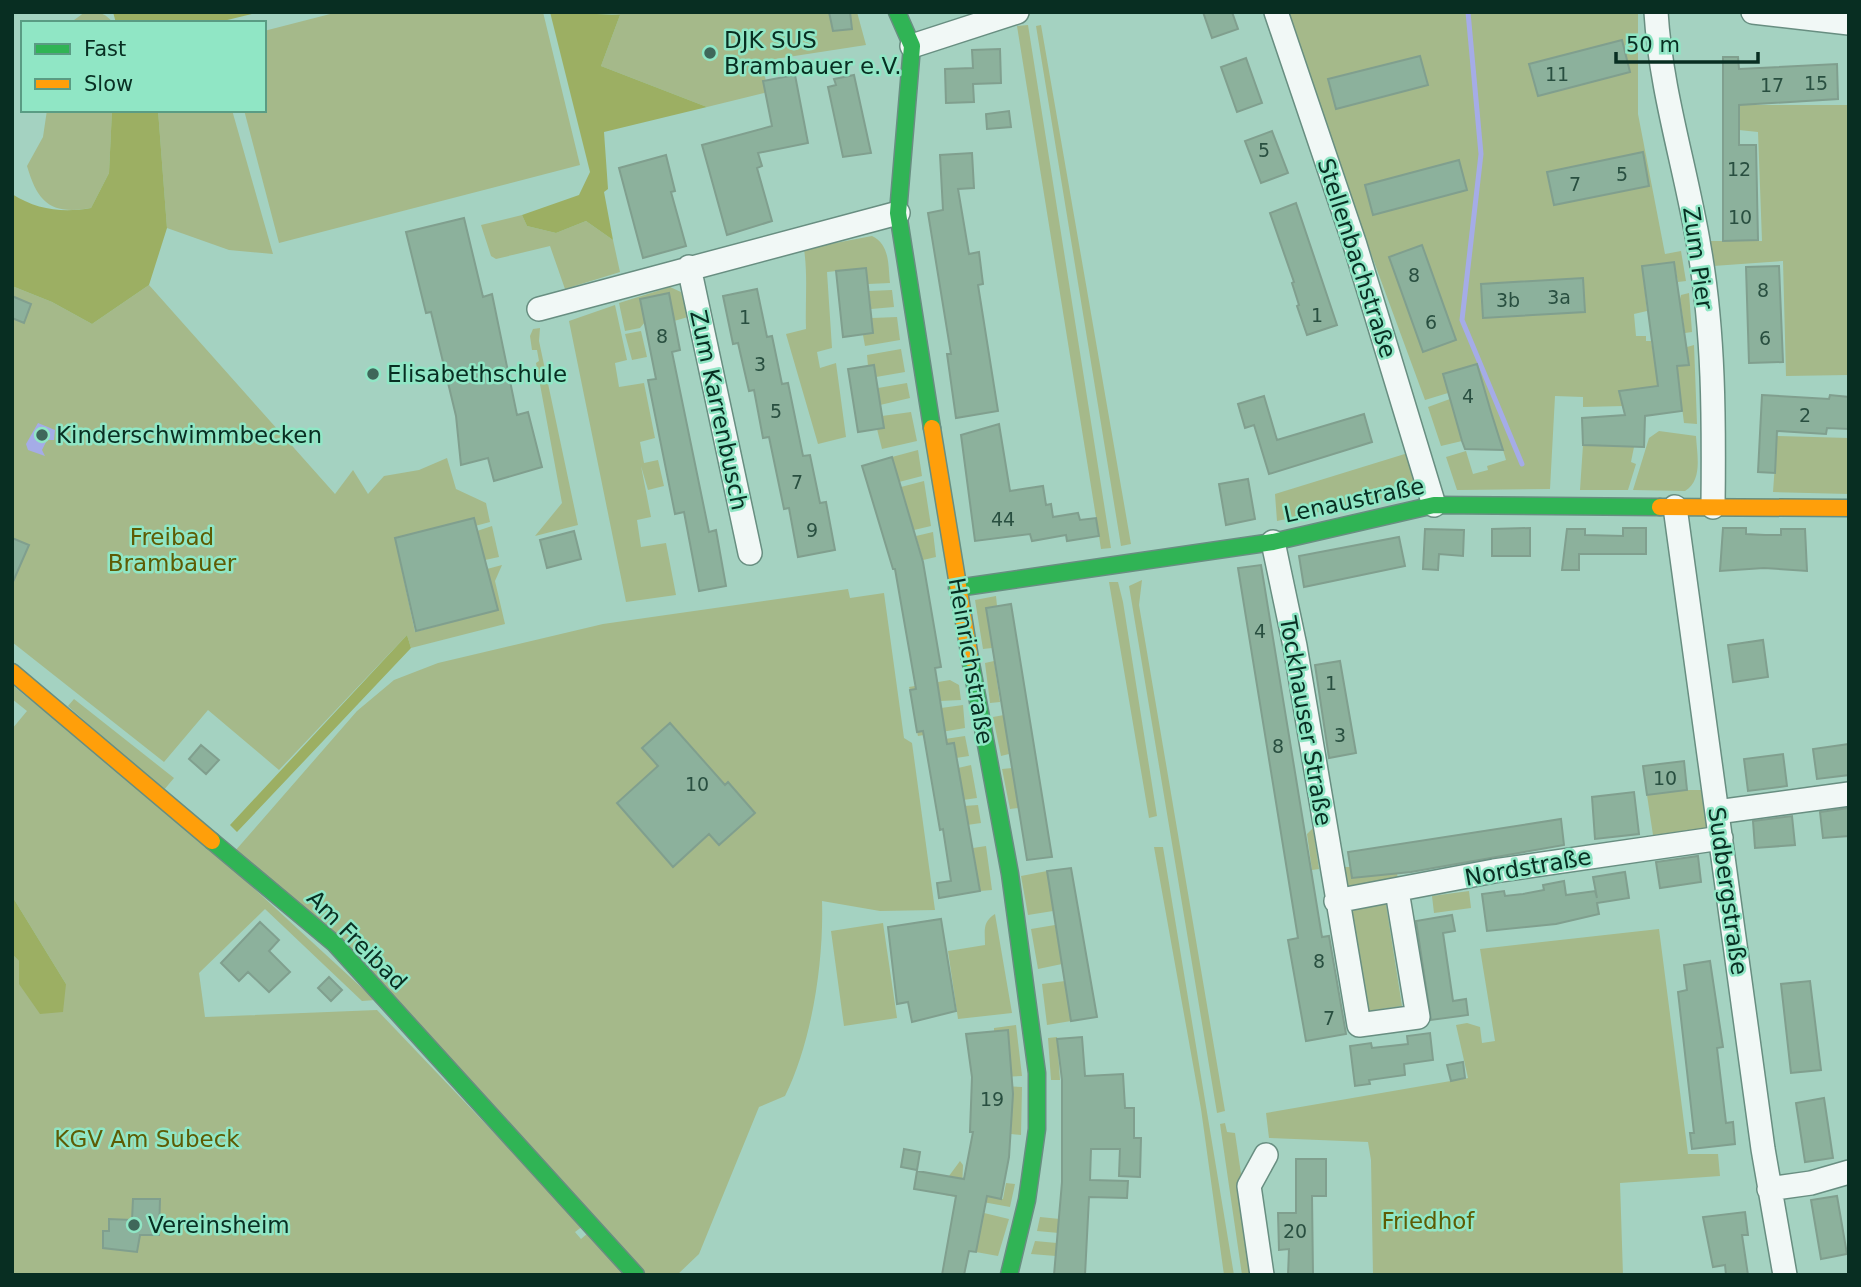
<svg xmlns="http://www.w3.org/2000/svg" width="1861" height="1287" font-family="'DejaVu Sans',sans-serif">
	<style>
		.green { fill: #a5b98a }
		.forest { fill: #9caf63 }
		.water { fill: #a5ace7 }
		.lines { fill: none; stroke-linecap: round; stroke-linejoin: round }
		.stream { stroke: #a5ace7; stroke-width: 5 }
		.building { fill: #8cb19c; stroke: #809f8e; stroke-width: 2 }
		.street-casing { stroke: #688e81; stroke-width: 26 }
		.fast-casing { stroke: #688e81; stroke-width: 19 }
		.slow-casing { stroke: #688e81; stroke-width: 19 }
		.street { stroke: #f1f8f6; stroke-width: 23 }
		.fast { stroke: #30b455; stroke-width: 16 }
		.slow { stroke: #ff9f0a; stroke-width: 16 }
		.poi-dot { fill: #3f675a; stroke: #90e6c5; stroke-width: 2.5 }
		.labels { text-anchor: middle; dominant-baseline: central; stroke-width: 5; stroke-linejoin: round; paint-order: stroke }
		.number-label { font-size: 19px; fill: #294f40 }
		.poi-label { font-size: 23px; fill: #082e22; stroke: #90e6c5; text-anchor: start }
		.street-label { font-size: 23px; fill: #082e22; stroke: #90e6c5 }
		.park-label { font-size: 23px; fill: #5e5b04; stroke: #90e6c5 }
	</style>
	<rect width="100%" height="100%" fill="#a4d2c1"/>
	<path class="green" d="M85 12C98 12 105 12 113 23H70Z
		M338 12H543L580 165 279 243 244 110H264V31Z
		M594 12H857L866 45 762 61 768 92 707 107 601 66 620 15Z
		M1282 12H1638V114L1665 254 1681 251 1686 281 1678 282 1674 262 1642 266 1647 311 1634 314 1636 336H1646V341H1651L1656 369 1689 365 1687 347 1694 345 1697 424 1684 423 1679 383 1619 391 1623 406 1583 407V397L1555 396 1550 489 1457 490 1446 457 1466 451 1473 474 1488 470 1487 466 1506 460 1477 364 1443 374 1448 393 1425 400Z
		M1028 25 1111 548 1101 549 1099 536 1017 26Z
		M1041 25 1131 544 1121 546 1036 26Z
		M1739 105H1849V375L1786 376 1783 261 1713 266 1710 241H1762L1758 132 1739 130Z
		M47 110H112L109 173 91 208C52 215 38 204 27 166L43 137Z
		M158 110H232L273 254 229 250 167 228Z
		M522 215 527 226 556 233 586 221 613 240 620 272 565 289 550 246 496 259 491 256 481 225Z
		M872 236C890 245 888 264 890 283L868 284 866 268 827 272 832 348 817 352 820 368 836 363 846 437 818 444 786 334 806 329C805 303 808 276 804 249Z
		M149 285 335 494 353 470 368 494 384 476 419 470 447 458 456 489 486 503 490 522 475 526 473 518 395 538 415 632 498 610 487 569 502 565 495 581 505 624 411 648 407 635 279 770 208 710 164 762 12 642V286L52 302 92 324Z
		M670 287 681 292 688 317 674 321 669 293 641 299 645 322 640 328 625 331 619 303Z
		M892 290 894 307 871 309 869 291Z
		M1689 293 1692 332 1685 333 1680 299 1681 295Z
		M615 305 627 360 615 363 619 387 644 383 655 438 640 442 644 463 658 460 664 486 648 490 641 466 651 517 637 520 641 547 666 543 676 595 626 602 569 321Z
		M897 317 900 340 865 346 863 335 873 333 872 318Z
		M540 328 539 341 578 525 535 536 562 503 536 363 539 361 537 350H532L530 336 533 329Z
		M641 331 647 357 632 360 625 334Z
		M901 349 905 372 876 377 874 365 868 366 867 355Z
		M907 383 910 398 880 405 878 388Z
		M1450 399 1462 441 1441 446 1428 407Z
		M911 412 917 441 882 449 877 429 884 428 882 416Z
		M1659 431 1696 436C1697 455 1703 480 1685 491L1633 490 1649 438Z
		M1777 436 1849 438V494L1773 492Z
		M1583 445 1634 447 1631 462 1636 464 1628 490H1580Z
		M918 450 922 476 899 482 892 457Z
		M1408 453 1416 491 1277 521 1275 494Z
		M924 481 931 526 914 530 901 487Z
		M492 526 499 557 485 560 477 531Z
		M933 532 936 557 923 560 916 536Z
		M1142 580 1139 605 1225 1111 1217 1113 1129 586Z
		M1109 582H1118L1123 602 1157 816 1149 818Z
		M848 589 850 598 884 593 904 738 912 743 935 910 880 911 822 901C824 961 812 1042 785 1096L759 1107 699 1254 677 1275H645L235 851 357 711 394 680 438 663 603 624Z
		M996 596 997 606 986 608 992 648 983 649 975 600Z
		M994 661 1000 702 990 703 985 663Z
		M950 680 959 685 961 700 940 701 937 686 910 690 909 687Z
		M12 685 186 826 375 1000 362 1001 265 909 199 973 205 1017 377 1010 583 1226 575 1232 581 1239 588 1233 625 1275H12V954L19 961V984H66L12 896V729L27 711 12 699Z
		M74 699 174 778 163 791 68 706Z
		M963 705 965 728 918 736 917 732 944 727 941 708Z
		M1004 715 1009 754 1001 756 993 717Z
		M965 736 969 756 956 758 953 744 926 748 925 742Z
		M971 765 977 798 963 800 958 768Z
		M1012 768 1019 808 1010 809 1002 769Z
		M1687 790H1703L1708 826 1704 830 1653 835 1647 795Z
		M978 805 981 823 967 825 964 806Z
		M1313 828 1319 869 1312 870 1307 834Z
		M986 846 992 890 980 891 973 848Z
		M1154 847H1163L1234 1275H1224L1201 1109Z
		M1343 867H1350L1352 878 1397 873 1398 879 1345 886Z
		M1047 871 1053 911 1028 915 1021 876Z
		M1469 891 1471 908 1434 913 1432 896Z
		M1386 904 1402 1006 1367 1011 1351 909Z
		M995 914 1012 1013 958 1019 948 951 985 945C985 931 982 922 995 914Z
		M883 923 897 1018 844 1026 831 931Z
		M1055 925 1062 964 1038 969 1031 929Z
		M1659 929 1688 1154H1718L1720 1176 1620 1183 1623 1275H1373L1371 1160 1368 1142 1269 1138 1266 1113 1468 1078 1456 1025 1467 1023 1480 1027 1482 1043 1495 1041 1480 949Z
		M1065 981 1071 1021 1047 1025 1042 984Z
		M1016 1025 1022 1076 1000 1077 1011 1071 1008 1031H994V1028Z
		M1057 1037 1060 1080H1051L1048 1038Z
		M1002 1086 1022 1087 1021 1135 1011 1134 1013 1094 1000 1093Z
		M1225 1123 1227 1132 1235 1133 1256 1275H1242L1220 1124Z
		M960 1161 963 1165 962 1191 1003 1199 1006 1183 1015 1184 1010 1207 945 1195 949 1176Z
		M984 1213 1009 1219 998 1256 976 1252Z
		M1040 1217 1060 1219 1059 1233 1037 1231Z
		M1035 1241 1057 1243 1056 1256 1031 1254Z"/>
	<path class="forest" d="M113 12H260L215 23H116Z
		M550 12 620 15 601 66 707 107 604 132 608 189 604 192 613 240 586 221 556 233 527 226 522 215 579 195 590 172Z
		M112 110H158L167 228 149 285 92 324 52 302 12 286V194C37 210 63 213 91 208L109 173Z
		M407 635 411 648 237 832 230 825Z
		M12 896 66 984 63 1012 40 1014 19 984V961L12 954Z"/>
	<path class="water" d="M38 423 55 430 54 440H47L42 450 45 456 28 450 26 444Z"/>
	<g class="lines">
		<path class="stream" d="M1468 12 1481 154 1462 320 1522 464"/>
	</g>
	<path class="building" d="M829 12H850L852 29 833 31Z
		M1203 12H1232L1238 29 1212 38Z
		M1622 40 1630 72 1538 96 1529 64Z
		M1000 49 1001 83 973 84 974 102 946 103 945 69 973 68 972 50Z
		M1420 56 1428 85 1336 109 1328 79Z
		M1723 57H1738L1739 69 1837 64 1838 99 1739 105V145H1756L1758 240 1723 241Z
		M1246 58 1262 103 1237 112 1221 67Z
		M795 75 808 143 758 153 762 166 757 168 772 221 727 235 702 145 772 126 763 81Z
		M854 75 871 153 843 157 828 87 836 85 834 79Z
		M1009 111 1011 127 987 129 986 114Z
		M1272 131 1288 173 1261 183 1245 141Z
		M1643 152 1649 186 1554 205 1547 172Z
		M972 153 974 188 958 189 969 254 979 252 983 284 978 285 998 411 956 418 947 354H951L928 213 943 210 940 155Z
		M666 155 675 191 671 192 686 246 643 258 619 168Z
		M1459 160 1467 190 1373 215 1365 185Z
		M1296 203 1337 325 1307 335 1297 306 1299 305 1292 283 1294 282 1270 213Z
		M464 218 483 297 492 294 517 415 528 412 542 467 494 481 488 458 461 465 456 416 431 312 426 313 406 232Z
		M1422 245 1456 340 1423 352 1389 257Z
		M1674 262 1689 365 1677 366 1682 411 1645 416 1644 447 1583 445 1582 418 1625 415 1619 391 1658 386 1642 266Z
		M1779 266 1783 362 1749 363 1746 267Z
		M866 268 873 333 843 337 836 271Z
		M1583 278 1585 312 1483 318 1481 284Z
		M757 289 767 337 772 336 782 384 788 383 803 456 810 455 820 503 826 502 835 550 798 557 789 508 784 509 769 437 763 438 754 390 749 391 738 343 733 344 723 296Z
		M669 293 680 350 672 352 709 532 716 530 726 586 699 591 684 512 675 514 648 380 656 379 640 299Z
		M12 296 31 304 24 323 12 318Z
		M1477 364 1491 412 1503 450 1465 449 1462 441 1443 374Z
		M874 365 884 428 858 432 848 369Z
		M1762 395 1829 399 1830 395 1849 397V429L1827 428 1826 434 1777 431 1775 473 1758 472Z
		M1264 396 1277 440 1364 414 1372 442 1269 474 1254 425 1245 428 1238 404Z
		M999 424 1010 491 1043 486 1046 505 1051 504 1053 517 1078 513 1080 520 1096 518 1099 536 1067 541 1066 535 1032 541 1030 534 975 541 961 435Z
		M892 457 923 562 941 667 935 668 947 744 954 743 980 891 939 898 937 883 951 881 943 829 940 830 923 731 917 732 910 690 916 689 895 569H893L862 466Z
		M1248 479 1255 519 1226 525 1219 484Z
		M474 518 498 610 416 631 395 538Z
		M1530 528V556H1492V529Z
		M1623 528H1646V554H1579V570H1562L1567 529H1585V535L1623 536Z
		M1723 528H1746V534L1765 535H1781V529H1805L1807 571 1764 568 1720 571Z
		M1425 529 1464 530 1463 556 1439 554 1438 570 1423 569Z
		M574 531 581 559 547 568 540 540Z
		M1399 537 1405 566 1304 587 1299 556Z
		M12 538 29 545 12 584Z
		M1261 565 1322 937 1329 936 1346 1034 1306 1041 1288 940 1298 938 1238 568Z
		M1011 604 1052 857 1027 860 986 608Z
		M1763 640 1768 677 1733 682 1728 645Z
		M1340 661 1356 753 1329 758 1315 665Z
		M670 723 725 785 728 782 755 813 719 845 709 834 673 867 617 803 658 766 642 748Z
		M1849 744V775L1817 779 1813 749Z
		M201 745 219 760 206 774 189 759Z
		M1783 754 1787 786 1748 791 1744 759Z
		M1684 761 1687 790 1647 795 1643 766Z
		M1634 792 1639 834 1595 839 1592 797Z
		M1849 808V836L1823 838 1820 812Z
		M1792 816 1795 845 1755 848 1753 821Z
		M1561 819 1564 845 1411 872 1352 878 1348 852Z
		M1698 856 1701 882 1660 888 1656 862Z
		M1071 868 1097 1017 1071 1021 1047 871Z
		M1625 872 1629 898 1597 903 1599 914 1556 924 1487 931 1482 894 1504 891 1505 896 1523 894 1544 890 1543 885 1564 881 1566 895 1595 891 1597 898 1593 877Z
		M1452 915 1455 931 1443 933 1453 1001 1466 999 1468 1015 1431 1020 1416 921Z
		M941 919 956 1011 912 1022 908 1002 897 1004 888 927Z
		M260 922 279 940 269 951 290 972 269 992 248 972 239 981 221 963Z
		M1710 961 1723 1047 1717 1048 1726 1123 1733 1122 1735 1144 1692 1149 1690 1133H1694L1678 992 1687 990 1684 965Z
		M329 977 342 990 331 1001 318 988Z
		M1810 981 1821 1070 1791 1073 1781 984Z
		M1008 1030 1013 1094 1009 1157 1001 1199 987 1196 976 1252 969 1251 964 1275H942L956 1196 914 1189 917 1171 964 1179 973 1132H970L972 1077 966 1034Z
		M1430 1033 1433 1060 1404 1064 1405 1075 1369 1080 1370 1084 1355 1086 1350 1046 1371 1043 1372 1048 1408 1044 1407 1036Z
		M1082 1037 1085 1076 1123 1074 1125 1108H1134V1138H1141L1140 1177 1119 1176 1120 1149H1091L1090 1180 1128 1181 1127 1198 1089 1197 1085 1275H1054L1062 1182V1080L1057 1039Z
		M1463 1062 1465 1078 1451 1081 1447 1065Z
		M1824 1098 1833 1158 1805 1162 1796 1103Z
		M904 1149 920 1152 917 1170 901 1167Z
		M1296 1159H1326V1196H1312L1313 1275H1288L1289 1249 1279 1250 1278 1213H1296Z
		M1837 1196 1847 1254 1821 1259 1811 1200Z
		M133 1199H160L159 1235H140L137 1252 103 1248V1231H109V1219L132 1220Z
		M1745 1212 1748 1235H1742L1748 1275H1726L1725 1265 1713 1267 1703 1217Z"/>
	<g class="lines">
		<defs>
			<path id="street" d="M1276 12 1355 245 1434 505
				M1656 12C1661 93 1686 168 1699 247 1714 332 1714 421 1713 507
				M1753 12 1849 23
				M912 46 1017 12
				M689 267 750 553
				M539 309 898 213
				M1675 507 1763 1149 1785 1275
				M1273 542 1295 646 1359 1025 1418 1017 1397 891
				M1717 812 1849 794
				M1336 901 1494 871 1721 838
				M1769 1189 1811 1183 1849 1172
				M1262 1275 1249 1186 1266 1155"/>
			<path id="fast" d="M897 12 912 46 898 213 932 428
				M957 588 1273 542 1434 505 1660 507
				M970 658 1010 874 1037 1073V1129L1027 1200 1009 1275
				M212 841 335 944 636 1275"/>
			<path id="slow" d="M932 428 970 658
				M1660 507 1849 508
				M12 672 212 841"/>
		</defs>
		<use href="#street" class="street-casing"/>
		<use href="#fast" class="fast-casing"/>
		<use href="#slow" class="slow-casing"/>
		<use href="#street" class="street"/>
		<use href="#fast" class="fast"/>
		<use href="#slow" class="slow"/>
	</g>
	<g class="poi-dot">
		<circle cx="710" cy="53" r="7"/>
		<circle cx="373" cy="374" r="7"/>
		<circle cx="42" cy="435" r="7"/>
		<circle cx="134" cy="1225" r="7"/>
	</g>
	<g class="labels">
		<g class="number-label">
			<text x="1557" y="74">11</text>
			<text x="1816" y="83">15</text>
			<text x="1772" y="85">17</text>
			<text x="1264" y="150">5</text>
			<text x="1739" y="169">12</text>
			<text x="1622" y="174">5</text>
			<text x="1575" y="184">7</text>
			<text x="1740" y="217">10</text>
			<text x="1414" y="275">8</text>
			<text x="1763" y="290">8</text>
			<text x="1559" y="297">3a</text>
			<text x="1508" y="300">3b</text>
			<text x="1317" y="315">1</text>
			<text x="745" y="317">1</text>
			<text x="1431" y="322">6</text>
			<text x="662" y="336">8</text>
			<text x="1765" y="338">6</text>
			<text x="760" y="364">3</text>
			<text x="1468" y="396">4</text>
			<text x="776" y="411">5</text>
			<text x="1805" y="415">2</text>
			<text x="797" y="482">7</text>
			<text x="1003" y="519">44</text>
			<text x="812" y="530">9</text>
			<text x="1260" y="631">4</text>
			<text x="1331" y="683">1</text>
			<text x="1340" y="735">3</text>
			<text x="1278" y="746">8</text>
			<text x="1665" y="778">10</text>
			<text x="697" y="784">10</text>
			<text x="1319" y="961">8</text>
			<text x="1329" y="1018">7</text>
			<text x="992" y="1099">19</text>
			<text x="1295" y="1231">20</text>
		</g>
		<g class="poi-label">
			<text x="724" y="40">DJK SUS<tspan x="724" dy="26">Brambauer e.V.</tspan></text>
			<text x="387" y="374">Elisabethschule</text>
			<text x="56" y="435">Kinderschwimmbecken</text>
			<text x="148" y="1225">Vereinsheim</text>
		</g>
		<g class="street-label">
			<text transform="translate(1357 258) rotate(72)">Stellenbachstraße</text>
			<text transform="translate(1698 258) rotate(82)">Zum Pier</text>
			<text transform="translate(719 410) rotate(78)">Zum Karrenbusch</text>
			<text transform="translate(1354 500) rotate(-12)">Lenaustraße</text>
			<text transform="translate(971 661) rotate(80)">Heinrichstraße</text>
			<text transform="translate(1306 721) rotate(80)">Tockhauser Straße</text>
			<text transform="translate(1528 867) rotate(-10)">Nordstraße</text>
			<text transform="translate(1728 891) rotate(82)">Sudbergstraße</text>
			<text transform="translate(357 940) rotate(45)">Am Freibad</text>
		</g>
		<g class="park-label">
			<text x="172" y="537">Freibad<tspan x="172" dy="26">Brambauer</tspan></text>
			<text x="147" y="1139">KGV Am Subeck</text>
			<text x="1428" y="1221">Friedhof</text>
		</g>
	</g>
	<rect width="1861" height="1287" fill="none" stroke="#082e22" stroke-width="28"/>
	<rect x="21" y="21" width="245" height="91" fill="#90e6c5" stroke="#5a9c84" stroke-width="2"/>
	<rect x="35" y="44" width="35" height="10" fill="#30b455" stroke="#5a9c84" stroke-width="2"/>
	<text x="84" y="56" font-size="21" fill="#082e22">Fast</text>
	<rect x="35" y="79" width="35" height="10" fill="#ff9f0a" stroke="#5a9c84" stroke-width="2"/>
	<text x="84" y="91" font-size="21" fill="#082e22">Slow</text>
	<path d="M1616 52v10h142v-10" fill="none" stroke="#082e22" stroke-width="3.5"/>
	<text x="1626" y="52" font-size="21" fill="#082e22" stroke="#90e6c5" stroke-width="5" paint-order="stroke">50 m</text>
</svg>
